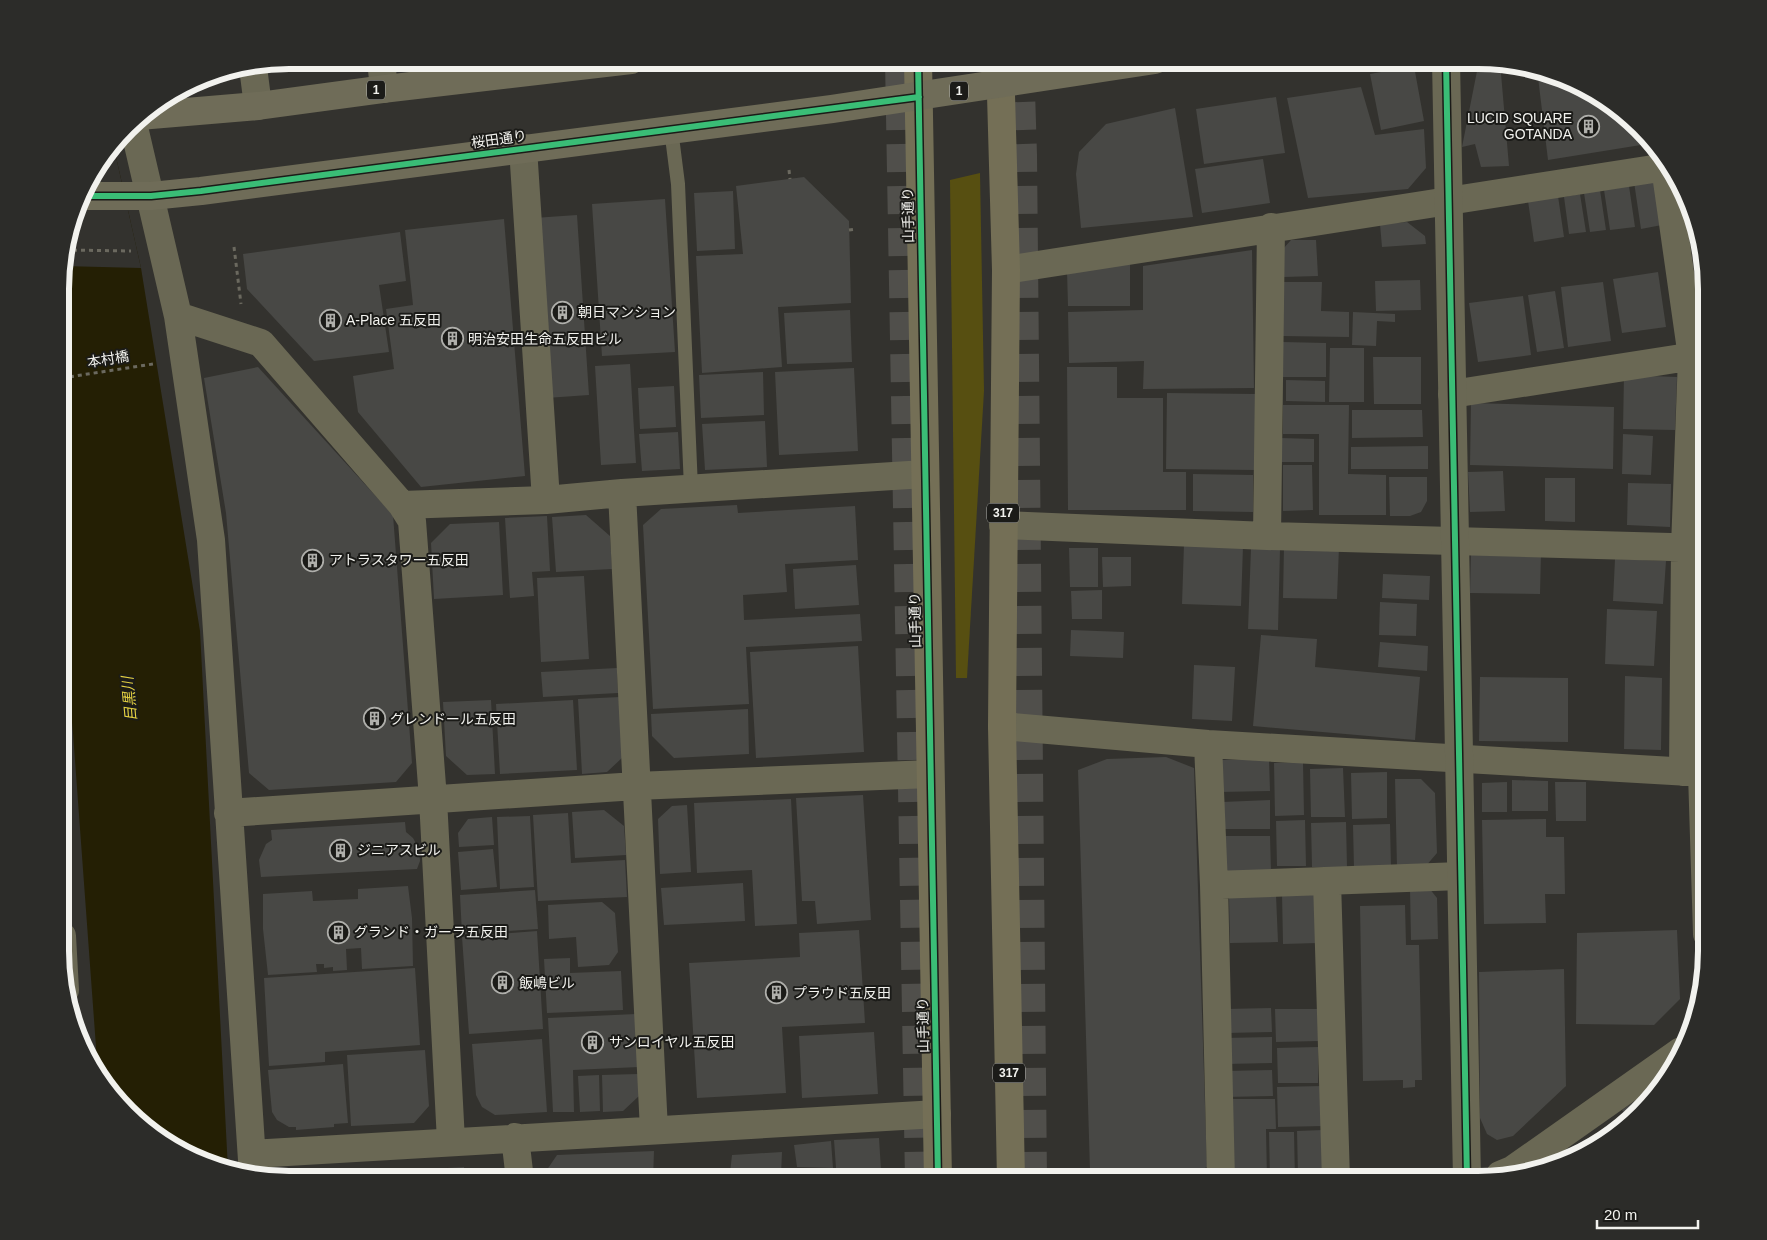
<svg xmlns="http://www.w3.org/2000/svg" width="1767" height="1240" font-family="Helvetica,'Noto Sans JP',sans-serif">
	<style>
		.green { fill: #574f11 }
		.water { fill: #241f04 }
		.pier { fill: #33322e }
		.building { fill: #484845 }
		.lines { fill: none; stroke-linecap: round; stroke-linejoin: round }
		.motorway-tunnel { stroke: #504f4b; stroke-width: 28; stroke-dasharray: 28 14; stroke-linecap: butt }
		.path { stroke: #6b695f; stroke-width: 3; stroke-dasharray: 4 4; stroke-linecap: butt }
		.service { stroke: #6a6854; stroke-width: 14 }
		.minor { stroke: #6a6854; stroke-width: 28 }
		.tertiary { stroke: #6a6854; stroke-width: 28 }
		.primary { stroke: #746f56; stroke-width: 28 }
		.trunk { stroke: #6f6c58; stroke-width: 28 }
		.cycleway-casing { stroke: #1b1b18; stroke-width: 9 }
		.cycleway { stroke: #3abd76; stroke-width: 6 }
		.labels { text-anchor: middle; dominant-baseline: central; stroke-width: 4; stroke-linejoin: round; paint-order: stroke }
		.shield { fill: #1b1b18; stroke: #b2b2ae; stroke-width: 1 }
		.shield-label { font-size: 12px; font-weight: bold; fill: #f2f2ee }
		.poi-label { font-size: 14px; fill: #f2f2ee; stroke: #1b1b18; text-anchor: start }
		.street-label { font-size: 14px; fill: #f2f2ee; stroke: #1b1b18 }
		.water-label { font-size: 15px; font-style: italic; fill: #e4d142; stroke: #1b1b18 }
		.rim { fill: none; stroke: #f2f2ee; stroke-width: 6 }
	</style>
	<rect width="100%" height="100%" fill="#33322e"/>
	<path class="green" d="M980 173 984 391 967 678H956L950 180Z"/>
	<path class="water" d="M114 148 141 268 200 631 228 1170 215 1168 150 1133 98 1074 73 733 62 613V260Z"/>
	<path class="pier" d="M114 148 141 268 62 266 84 188Z"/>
	<path class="building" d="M1482 60 1500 62 1509 166 1481 167 1475 144 1462 147 1479 61Z
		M1414 66 1424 121 1381 130 1370 74Z
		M1537 69 1552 72 1617 107 1647 144 1548 160Z
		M1361 87 1375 135 1424 129 1426 168 1408 189 1308 198 1287 98Z
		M1276 97 1285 153 1204 164 1196 109Z
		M1175 108 1193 217 1081 228 1076 174 1079 152 1106 124Z
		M1263 159 1270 203 1202 213 1195 169Z
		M804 177 849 221 851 303 778 307 782 367 702 373 696 256 743 254 736 186Z
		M1655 179 1662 225 1641 229 1634 182Z
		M1629 186 1635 227 1610 230 1604 190Z
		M1600 190 1606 230 1590 232 1584 193Z
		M733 191 735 249 697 251 694 193Z
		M1580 194 1586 232 1569 234 1564 197Z
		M1558 196 1564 237 1534 242 1528 201Z
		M665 199 675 352 602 356 592 204Z
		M577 215 589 395 546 398 534 218Z
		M504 219 525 476 421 487 358 412 353 376 394 369 386 309 413 305 405 230Z
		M1407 222 1425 236 1426 244 1382 247 1380 224Z
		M400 232 406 281 379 285 389 352 314 361 247 289 243 254Z
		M1291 240H1316L1318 276 1284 277 1283 249Z
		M1252 250 1254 388 1143 389 1144 361 1069 363 1068 312 1143 310V266Z
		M1130 261V306H1068L1067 271Z
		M1704 266 1707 275 1705 323 1696 267Z
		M1658 272 1666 327 1622 333 1613 279Z
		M1420 280 1421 310 1376 311 1375 281Z
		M1283 282H1322L1321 311 1349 312V337L1282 336Z
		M1603 282 1611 341 1568 347 1561 287Z
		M1555 291 1564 348 1537 352 1528 295Z
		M1523 296 1531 355 1478 362 1469 303Z
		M850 310 852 362 787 364 784 313Z
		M1353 312 1395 314V322L1377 321 1376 346 1352 345Z
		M1283 342 1326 343V377H1283Z
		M1330 348H1364V402H1329Z
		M1373 357H1421V404H1374Z
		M630 364 636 463 601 465 595 366Z
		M258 367 393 515 412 763 396 782 269 790 249 773 226 513 204 378Z
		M1067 367H1117V398H1163V472H1186V510H1068Z
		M854 368 858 451 779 455 775 372Z
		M763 372 764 415 701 418 699 375Z
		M1624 375 1677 377 1675 430 1623 429Z
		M1286 380 1325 381V402L1286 401Z
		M674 386 676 427 640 429 638 388Z
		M1167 393 1255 394V470L1166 469Z
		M1471 403 1614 407 1613 469 1470 465Z
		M1283 405H1349L1348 474 1386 475V515H1319V434H1283Z
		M1352 410H1422L1423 437 1352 438Z
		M765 421 767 467 705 470 702 424Z
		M678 432 680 469 642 471 639 434Z
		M1623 434 1653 436 1651 475 1622 474Z
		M1281 438 1314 439V462H1280Z
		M1428 446V469H1351V447Z
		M1283 465H1312L1313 510 1283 511Z
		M1503 471 1505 511 1470 512 1468 472Z
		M1193 474 1253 475V512L1193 511Z
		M1389 477H1427V501L1421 512 1410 516H1390Z
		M1545 478H1575V522L1545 521Z
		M1628 483 1671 484 1670 527 1627 525Z
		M737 505 738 513 855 506 858 560 785 564 787 592 743 595 744 620 860 614 862 641 746 647 749 704 653 709 643 525 661 509Z
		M586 515 610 536 612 569 556 572 552 517Z
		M547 516 550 571 532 572 534 596 510 598 505 518Z
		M499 522 503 595 434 599 431 543 450 524Z
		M1184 544 1243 546 1241 606 1182 604Z
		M1284 546 1339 547 1337 599 1283 598Z
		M1069 548H1098V587H1070Z
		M1251 548 1280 549 1278 630 1248 629Z
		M1471 551 1541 552 1540 594 1470 593Z
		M1102 557H1131V586L1103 587Z
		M1615 559 1666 561 1663 604 1613 601Z
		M1697 562H1707V616L1697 615Z
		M856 565 859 605 795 609 793 569Z
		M1383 574 1430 576 1429 600 1382 598Z
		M584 576 589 659 541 662 537 578Z
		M1102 590V619H1072L1071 591Z
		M1380 602 1417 604 1416 636 1379 635Z
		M1607 609 1657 611 1654 666 1605 664Z
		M1704 624H1707V659H1703Z
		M1071 630 1124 632 1123 658 1070 656Z
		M1261 635 1317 639 1315 667 1420 677 1415 740 1253 726Z
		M1380 642 1428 646 1427 671 1378 667Z
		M858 646 864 752 756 758 750 652Z
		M1704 664H1707V693H1703Z
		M1194 665 1235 667 1232 721 1192 719Z
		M617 668 618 693 543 697 541 672Z
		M1625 676 1662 678 1661 750 1624 749Z
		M1480 677 1568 678V742L1479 741Z
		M620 697 623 757 607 772 582 774 578 699Z
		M1698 699H1707V743H1698Z
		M491 700 495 774 467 775 446 756 443 702Z
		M573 700 577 770 500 774 496 704Z
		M748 709 749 754 674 758 652 736 651 714Z
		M1166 757 1194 768 1207 1167 1178 1180H1110L1090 1171 1078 770 1107 759Z
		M1269 759 1270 791 1219 792V760Z
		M1303 762 1304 815 1275 816 1274 763Z
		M1343 768 1345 817H1311L1310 769Z
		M1387 772V818L1352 819 1351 773Z
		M1395 779H1421L1435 793 1437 853 1425 867 1397 868Z
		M1512 780 1548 781V811H1512Z
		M1507 782V812H1482V783Z
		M1555 782H1586V821H1556Z
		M863 795 871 920 817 924 815 901H802L796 798Z
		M791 799 797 924 755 926 752 870 697 873 694 803Z
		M1270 800V829H1222V802Z
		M687 805 691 872 660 874 658 819 672 806Z
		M604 810 624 826 626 855 575 858 572 812Z
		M568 813 571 863 625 860 627 897 538 901 533 815Z
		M530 816 534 887 500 889 497 817Z
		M492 817 494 845 459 847 458 833 468 819Z
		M1546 819V837H1564L1565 894H1545L1546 923 1484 924 1482 820Z
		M1305 820 1306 866H1277L1276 821Z
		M405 822 406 832 413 838 419 849 420 861 417 869 261 877 259 860 266 844 272 840 271 830Z
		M1346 822 1347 867H1312L1311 823Z
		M1390 824 1391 868 1354 869 1353 825Z
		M1223 836H1270L1271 871 1224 872Z
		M493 849 497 887 461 890 458 852Z
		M743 883 745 921 664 925 661 888Z
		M408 886 412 918 413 966 362 969 361 948 346 949 347 970 333 971V967L324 968V964H316L317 972 268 975 263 929V894L312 891 313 901 358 899V889Z
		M1429 888 1437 898 1438 939 1411 940 1410 889Z
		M535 890 538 929 462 934 460 895Z
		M1317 892 1318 943 1283 944 1282 893Z
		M1276 895 1278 942 1230 943 1229 896Z
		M602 902 615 913 618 952 609 965 578 967 576 937 549 939 548 905Z
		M1405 905 1406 945H1419L1422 1080H1415V1087L1403 1088V1080L1363 1081 1360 906Z
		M859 930 865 1023 782 1027 786 1093 697 1098 689 963 800 957 799 933Z
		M1677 930 1680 999 1654 1025 1576 1024 1577 933Z
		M537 931 543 1029 469 1034 462 937Z
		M570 958V973L621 971 623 1010 547 1013 544 959Z
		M415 968 420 1045 325 1052V1062L269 1066 264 978Z
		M1564 969 1566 1086 1513 1136 1497 1140 1487 1134 1480 1118 1479 972Z
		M1271 1008 1272 1032 1226 1033V1009Z
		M1275 1009H1318L1319 1041 1276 1042Z
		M636 1014 639 1067 573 1070 574 1112H553L548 1018Z
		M874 1032 878 1094 802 1098 799 1036Z
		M1272 1037V1063L1225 1064 1224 1038Z
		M542 1039 547 1112 495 1115 482 1107 476 1095 472 1044Z
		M1318 1047V1083H1278L1277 1048Z
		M425 1050 429 1106 414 1123 351 1126 347 1055Z
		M343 1064 348 1123 334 1124V1127L296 1130V1127H289L277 1120 272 1112 268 1070Z
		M1272 1070 1273 1096 1225 1097V1071Z
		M638 1074 639 1096 623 1111 603 1112 602 1075Z
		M599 1075 600 1111 580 1112 578 1076Z
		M1665 1080 1660 1090 1627 1117 1622 1110Z
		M1323 1086 1324 1126 1278 1127 1277 1087Z
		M1230 1099H1275L1276 1129H1266L1267 1180H1232Z
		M1323 1130 1324 1176H1298L1297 1131Z
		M1269 1132H1294L1295 1180H1270Z
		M879 1138 881 1170 836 1168 834 1140Z
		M831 1141 833 1168 797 1167 794 1145Z
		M654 1151 653 1180H540L557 1155Z
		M782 1152 781 1175 835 1180H662L663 1168 730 1173 732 1155Z
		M464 1167V1180H380V1172Z
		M497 1168 506 1180H470L469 1170Z
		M377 1174V1180H300V1178Z"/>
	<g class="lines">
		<path class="motorway-tunnel" d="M899 60 919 1180
			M1020 60 1023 155 1033 1180"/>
		<path class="path" d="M789 170 790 179
			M849 230 856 229
			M234 247 241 304
			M65 250 131 251
			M62 378 153 364"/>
		<path class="service" d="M671 129 678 184 691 488"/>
		<path class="minor" d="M381 60 384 89
			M253 67 258 106
			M133 123 178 316 211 540 253 1175
			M523 148 546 500
			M1665 167 1692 357 1685 547 1683 772
			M1006 270 1666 167
			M178 316 261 343 402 505 412 521 433 799 451 1141
			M1452 394 1707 354
			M622 493 654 1130
			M402 505 546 500 622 493 925 474
			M1003 525 1267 536 1707 548
			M1267 536 1271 227
			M1002 726 1208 744 1707 773
			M1208 744 1214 885 1221 1180
			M1702 773 1707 934
			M228 813 636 786 930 774
			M1327 881 1336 1180
			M1214 885 1461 876
			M62 936 65 990
			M515 1137 520 1180
			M252 1154 937 1114
			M1500 1175 1512 1170 1681 1051"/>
		<path class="tertiary" d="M1446 60 1467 1180"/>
		<path class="primary" d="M918 60 938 1180
			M1000 60 1006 270 1002 726 1011 1180"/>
		<path class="trunk" d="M139 116 258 106 384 89 631 60
			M81 196H151L201 191 832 109 1155 60"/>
		<defs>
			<path id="cycleway" d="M918 60 938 1180
				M1446 60 1467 1180
				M81 196H151L201 191 919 97"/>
		</defs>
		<use href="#cycleway" class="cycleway-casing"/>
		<use href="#cycleway" class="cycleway"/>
	</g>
	<defs>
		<symbol id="building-ring" viewBox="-11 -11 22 22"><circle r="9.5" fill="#1b1b18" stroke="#afafab" stroke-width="1.5"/><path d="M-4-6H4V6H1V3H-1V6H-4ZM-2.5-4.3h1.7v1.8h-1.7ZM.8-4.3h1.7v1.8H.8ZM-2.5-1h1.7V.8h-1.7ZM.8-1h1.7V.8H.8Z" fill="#afafab"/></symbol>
	</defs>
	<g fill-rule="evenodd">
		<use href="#building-ring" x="1576" y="114" width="25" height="25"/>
		<use href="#building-ring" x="550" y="300" width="25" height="25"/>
		<use href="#building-ring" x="318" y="308" width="25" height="25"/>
		<use href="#building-ring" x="440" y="326" width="25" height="25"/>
		<use href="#building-ring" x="300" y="548" width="25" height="25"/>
		<use href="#building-ring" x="362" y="706" width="25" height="25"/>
		<use href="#building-ring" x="328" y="838" width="25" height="25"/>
		<use href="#building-ring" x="326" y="920" width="25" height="25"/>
		<use href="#building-ring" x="490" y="970" width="25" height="25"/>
		<use href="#building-ring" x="764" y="980" width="25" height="25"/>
		<use href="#building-ring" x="580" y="1030" width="25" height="25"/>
	</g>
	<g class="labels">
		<g class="shield">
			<rect x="367" y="80.5" width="18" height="19" rx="4"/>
			<rect x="950" y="81.5" width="18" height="19" rx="4"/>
			<rect x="987" y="503.5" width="32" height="19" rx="4"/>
			<rect x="993" y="1063.5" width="32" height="19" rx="4"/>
		</g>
		<g class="shield-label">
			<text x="376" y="90">1</text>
			<text x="959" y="91">1</text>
			<text x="1003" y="513">317</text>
			<text x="1009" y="1073">317</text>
		</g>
		<g class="poi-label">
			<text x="1572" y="118" text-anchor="end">LUCID SQUARE<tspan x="1572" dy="16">GOTANDA</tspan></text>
			<text x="578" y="312">朝日マンション</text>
			<text x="346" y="320">A-Place 五反田</text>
			<text x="468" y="339">明治安田生命五反田ビル</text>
			<text x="329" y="560">アトラスタワー五反田</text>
			<text x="390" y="719">グレンドール五反田</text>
			<text x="357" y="850">ジニアスビル</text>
			<text x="354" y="932">グランド・ガーラ五反田</text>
			<text x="519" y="983">飯嶋ビル</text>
			<text x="793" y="993">プラウド五反田</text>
			<text x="609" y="1042">サンロイヤル五反田</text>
		</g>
		<g class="street-label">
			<text transform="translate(499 139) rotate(-8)">桜田通り</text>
			<text transform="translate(908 215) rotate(-91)">山手通り</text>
			<text transform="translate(108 359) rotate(-9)">本村橋</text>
			<text transform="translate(915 620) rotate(-91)">山手通り</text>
			<text transform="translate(923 1025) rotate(-91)">山手通り</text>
		</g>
		<g class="water-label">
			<text transform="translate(129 699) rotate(-95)">目黒川</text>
		</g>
	</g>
	<path d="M0 0H1767V1240H0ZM289 69H1478A220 220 0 0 1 1698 289V951A220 220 0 0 1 1478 1171H289A220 220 0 0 1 69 951V289A220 220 0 0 1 289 69Z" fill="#2c2c29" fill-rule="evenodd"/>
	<path class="rim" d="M289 69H1478A220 220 0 0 1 1698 289V951A220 220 0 0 1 1478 1171H289A220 220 0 0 1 69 951V289A220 220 0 0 1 289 69Z"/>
	<path d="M1597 1220v8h101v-8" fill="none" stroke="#f2f2ee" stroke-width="2.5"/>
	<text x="1604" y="1220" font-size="15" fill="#f2f2ee" stroke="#1b1b18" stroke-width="4" paint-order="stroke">20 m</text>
</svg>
